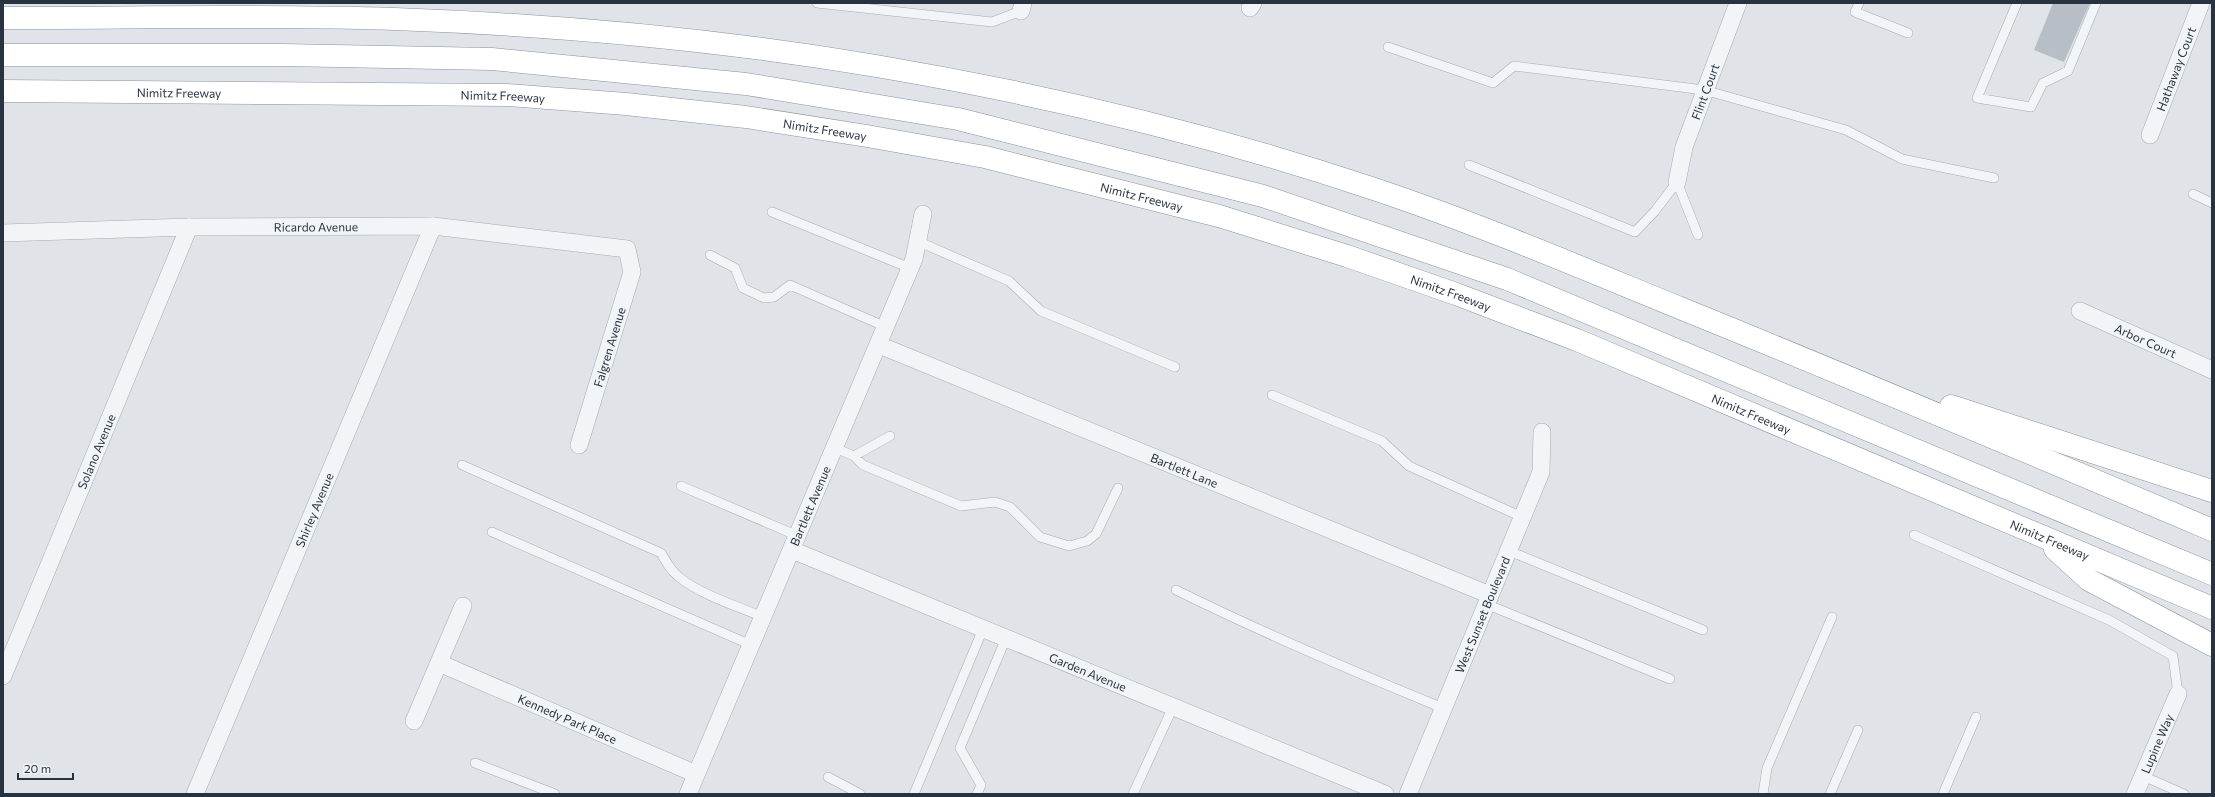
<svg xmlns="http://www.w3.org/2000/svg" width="2215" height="797" font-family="Commissioner,sans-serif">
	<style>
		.building { fill: #b7bec6 }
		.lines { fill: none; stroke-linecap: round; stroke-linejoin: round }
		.service-casing { stroke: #a5abb3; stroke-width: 10 }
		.minor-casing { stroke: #a5abb3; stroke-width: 18 }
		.motorway-casing { stroke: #8693a0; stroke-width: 23 }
		.service { stroke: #f2f5f7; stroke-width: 9 }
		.minor { stroke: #f2f5f7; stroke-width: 17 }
		.motorway { stroke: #fff; stroke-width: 22 }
		.labels { text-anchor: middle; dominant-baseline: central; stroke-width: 3; stroke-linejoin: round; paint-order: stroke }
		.street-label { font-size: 12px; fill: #283341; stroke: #eff3f7 }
	</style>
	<rect width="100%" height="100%" fill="#e0e4e9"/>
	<path class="building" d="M2053 3H2090L2064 62 2034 50Z"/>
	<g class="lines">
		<defs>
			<path id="service" d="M817 3 992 22 1021 11
				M1859 3 1855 12 1908 33
				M2017 3 1977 98 2031 107 2043 83 2068 71 2096 3
				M1388 47 1493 83 1514 66 1704 90 1846 130 1902 159 1994 178
				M1469 165 1635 232 1655 211 1677 182
				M1677 182 1698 235
				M2193 194 2212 203
				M772 212 910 268
				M917 241 1009 281 1041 311 1175 367
				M710 255 735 268 743 288 764 298 774 297 790 285 886 327
				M1272 395 1382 441 1409 466 1522 517
				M835 448 854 456 863 465 961 506 995 502 1010 507 1040 537 1069 546 1087 541 1096 534 1118 488
				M854 456 890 436
				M462 465 661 553C666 562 671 571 679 577 701 595 737 606 763 617
				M681 486 798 536
				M492 532 751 645
				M1914 535 2109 620 2173 656 2178 694
				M1509 551 1703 630
				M1176 590C1263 633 1352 671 1443 708
				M1486 604 1670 679
				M475 763 555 794
				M2143 776 2184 794
				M828 777 860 794
				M914 794 983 629
				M977 794 981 785 960 748 1006 638
				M1133 794 1173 707
				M1763 794 1767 768 1832 617
				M1830 794 1858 730
				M1943 794 1976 717"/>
			<g id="minor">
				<path d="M1250 8 1253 3"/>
				<path d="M1021 11 1023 3"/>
				<path id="s1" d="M2150 135 2201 3"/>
				<path id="s2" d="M1677 182 1684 147 1738 3"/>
				<path id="s3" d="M3 233 189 227 433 226 627 249 632 272 579 445"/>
				<path id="s4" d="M2080 311 2212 370"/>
				<path id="s5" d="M879 345 1490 595"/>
				<path id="s6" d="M792 550 1385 794"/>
				<path id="s7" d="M439 663 696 774"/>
				<path id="s8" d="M3 676 189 227"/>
				<path d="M414 721 463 606"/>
				<path id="s9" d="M195 794 433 226"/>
				<path id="s10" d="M688 794 914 259 923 214"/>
				<path id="s11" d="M1408 794 1541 472 1542 432"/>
				<path id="s12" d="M2135 794 2178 694"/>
			</g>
			<g id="motorway">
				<path d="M3 18C134 18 264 15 395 19 556 25 717 39 876 66 1042 94 1209 134 1368 187 1474 222 1577 266 1680 308 1858 380 2035 455 2212 530"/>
				<path d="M3 55H283L492 59 746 84 958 119 1263 196 1507 279 2212 574"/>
				<path id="s13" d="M3 91 507 95 626 104 746 117 867 136 985 157 1219 216 1347 256 1456 294 1577 340 2212 608"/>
				<path d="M1951 406 2212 491"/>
				<path d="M2055 549 2089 580 2212 645"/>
			</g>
		</defs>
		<use href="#service" class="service-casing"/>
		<use href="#minor" class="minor-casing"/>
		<use href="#motorway" class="motorway-casing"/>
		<use href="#service" class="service"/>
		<use href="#minor" class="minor"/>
		<use href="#motorway" class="motorway"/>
	</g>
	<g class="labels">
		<g class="street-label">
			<text stroke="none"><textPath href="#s1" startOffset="71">Hathaway Court</textPath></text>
			<text stroke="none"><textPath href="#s2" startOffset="95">Flint Court</textPath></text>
			<text stroke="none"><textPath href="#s13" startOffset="176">Nimitz Freeway</textPath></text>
			<text stroke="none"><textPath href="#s13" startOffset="500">Nimitz Freeway</textPath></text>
			<text stroke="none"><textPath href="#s13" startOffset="824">Nimitz Freeway</textPath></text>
			<text stroke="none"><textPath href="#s13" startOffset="1148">Nimitz Freeway</textPath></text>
			<text stroke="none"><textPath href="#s3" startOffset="313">Ricardo Avenue</textPath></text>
			<text stroke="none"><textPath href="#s13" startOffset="1472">Nimitz Freeway</textPath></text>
			<text stroke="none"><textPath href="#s4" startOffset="72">Arbor Court</textPath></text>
			<text transform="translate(609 347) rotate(-73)">Falgren Avenue</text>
			<text stroke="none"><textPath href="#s13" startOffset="1796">Nimitz Freeway</textPath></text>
			<text stroke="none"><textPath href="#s8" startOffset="243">Solano Avenue</textPath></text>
			<text stroke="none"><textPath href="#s5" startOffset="330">Bartlett Lane</textPath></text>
			<text stroke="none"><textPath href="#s10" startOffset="313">Bartlett Avenue</textPath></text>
			<text stroke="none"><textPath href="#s9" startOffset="308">Shirley Avenue</textPath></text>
			<text stroke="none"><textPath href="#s13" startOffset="2120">Nimitz Freeway</textPath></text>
			<text stroke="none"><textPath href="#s11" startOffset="194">West Sunset Boulevard</textPath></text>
			<text stroke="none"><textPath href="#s6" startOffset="320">Garden Avenue</textPath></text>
			<text stroke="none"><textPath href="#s7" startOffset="140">Kennedy Park Place</textPath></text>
			<text stroke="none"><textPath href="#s12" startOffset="55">Lupine Way</textPath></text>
		</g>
	</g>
	<rect width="2215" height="797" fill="none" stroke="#283341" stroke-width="8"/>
	<path d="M18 773v6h55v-6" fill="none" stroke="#283341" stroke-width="2"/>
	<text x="24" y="773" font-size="12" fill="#283341" stroke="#eff3f7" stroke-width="3" paint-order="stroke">20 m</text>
</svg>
